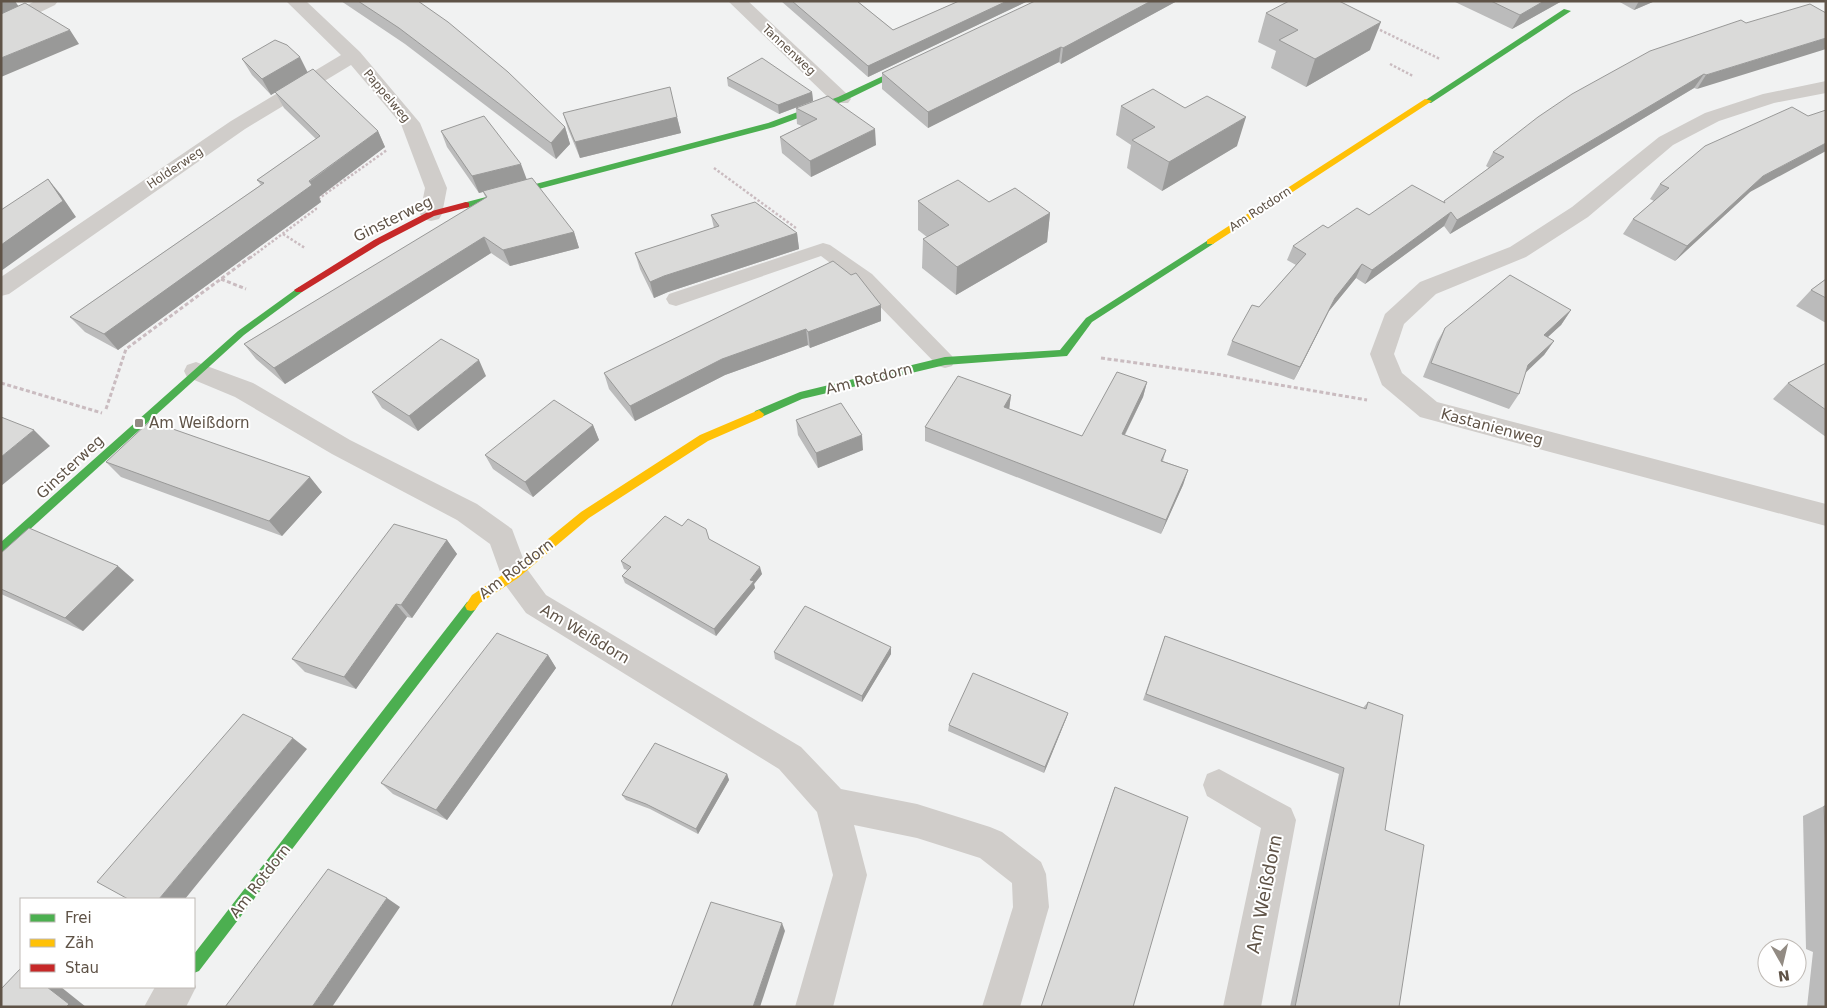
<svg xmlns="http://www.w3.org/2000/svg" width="1827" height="1008" font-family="'DejaVu Sans',sans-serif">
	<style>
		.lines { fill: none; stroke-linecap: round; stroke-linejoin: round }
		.path-far1 { stroke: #cabcc0; stroke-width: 2.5; stroke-dasharray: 2.5 2; stroke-linecap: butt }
		.path { stroke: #cabcc0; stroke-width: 3; stroke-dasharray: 4 2.5; stroke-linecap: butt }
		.lane { fill: #d0cdca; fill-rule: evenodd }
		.street { fill: #d0cdca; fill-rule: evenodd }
		.fast { fill: #4caf50; fill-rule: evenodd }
		.slow { fill: #ffc107; fill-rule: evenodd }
		.jam { fill: #c62828; fill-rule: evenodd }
		.wall { fill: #bbb }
		.shaded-wall { fill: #999998 }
		.building { fill: #dadad9; stroke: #999998 }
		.poi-dot { fill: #928b83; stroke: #fff; stroke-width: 2 }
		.labels { text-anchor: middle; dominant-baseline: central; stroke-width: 4; stroke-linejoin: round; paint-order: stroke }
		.far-street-label { font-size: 12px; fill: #5f5347; stroke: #fff }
		.street-label { font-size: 15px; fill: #5f5347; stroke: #fff }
		.poi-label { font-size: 15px; fill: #5f5347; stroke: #fff; text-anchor: start }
		.near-street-label { font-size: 18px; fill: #5f5347; stroke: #fff }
	</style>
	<rect width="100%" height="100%" fill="#f1f2f2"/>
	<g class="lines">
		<path class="path-far1" d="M1376 28 1440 59
			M1390 64 1413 76
			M714 168 796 228
			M283 234 305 248
			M250 258 316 209 314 202 387 150"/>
		<path class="path" d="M221 279 246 289
			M1101 358 1216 374 1367 400
			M1 383 102 413
			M106 409 126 349 252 256"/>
		<path class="lane" d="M823 243 830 245 872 274 952 356 955 361 952 366 945 368 938 366 858 284 821 256 676 306 669 304 666 299 669 294Z"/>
		<path class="street" d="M35 1H58L55 5 1 31V19Z
			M286 1H306L360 52 420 123 447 188 442 214 439 219 431 221 423 219 420 214 425 188 401 124 351 65 245 129 9 294 1 296V277L231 121 341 55Z
			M728 1H748L848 95 851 99 848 103H834Z
			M1826 81V93L1774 103 1719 121 1673 145 1588 217 1526 257 1436 294 1404 324 1394 354 1402 373 1437 402 1826 504V526L1420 417 1382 385 1370 354 1385 314 1420 282 1510 247 1572 207 1659 137 1705 113 1763 94Z
			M196 362 253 383 350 440 477 504 512 529 527 569 546 595 801 747 841 789 917 804 990 827 1002 832 1041 862 1046 874 1049 907 1020 1007H982L1013 907 1012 883 980 858 917 838 854 825 867 875 833 1007H795L833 875 817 812 779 769 526 613 504 583 490 544 457 520 332 454 235 397 187 377 184 371 187 365Z
			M1219 769 1291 808 1296 820 1261 1007H1223L1261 828 1207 796 1203 785 1207 774Z
			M194 981 196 987 186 1007H144L155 987H194Z"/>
		<path class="fast" d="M1564 9 1571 11 1431 103 1424 101Z
			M913 62 920 64 844 101 774 127 466 208 462 205 463 203 768 123 838 97Z
			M1210 239 1215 242 1213 244 1092 322 1067 356 945 365 802 399 759 418 754 414 755 411 800 392 945 357 1060 350 1086 318Z
			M299 287 302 288V292L244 335 5 552 1 554V542L238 331Z
			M471 601 475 602 477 606 475 610 199 971 194 973V954L467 602Z"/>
		<path class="slow" d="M1425 99 1432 101 1213 244H1207V240Z
			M759 410 764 414 763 417 708 441 589 518 518 578 480 603 475 610 471 611 467 610 465 606 472 595 510 570 581 512 700 435Z"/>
		<path class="jam" d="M466 202 469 203V207L434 216 380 244 302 292H296L294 290 374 240 428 212Z"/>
	</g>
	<path class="wall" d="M341 1H418L565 127 570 144 556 159 405 44Z
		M781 1H857L893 30 959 1H1028L868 77Z
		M1085 1H1177L1061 64 1059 62 928 128 882 89V73Z
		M1453 1H1562L1512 29Z
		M1618 1H1655L1634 10Z
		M1266 13 1370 50 1306 87 1271 68 1276 51 1258 42Z
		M1746 23 1697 89 1694 88 1450 234 1444 226 1365 284 1356 278 1329 311 1294 380 1227 355 1232 341 1259 307 1296 265 1287 260 1293 246 1328 228 1369 215 1443 202 1489 168 1486 166 1493 152Z
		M242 59 308 72 378 131 385 147 319 197 321 202 118 350 85 332 70 317 261 185 257 180 316 139 284 108 275 92 271 95 252 75Z
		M727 78 812 92 813 101 779 114 728 86Z
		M1121 106 1237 146 1162 191 1127 168 1131 145 1116 135Z
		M796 108 876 145 811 177 782 153 780 137 802 126 797 124Z
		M563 113 677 117 681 133 580 158 568 129Z
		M1808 116 1750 192 1675 261 1623 234 1633 219 1654 201 1650 199 1660 184Z
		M441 131 527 180 574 232 579 248 510 266 491 253 285 384 256 359 244 344 486 198 483 192 479 193 447 147Z
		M918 201 989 202 1050 213 1047 242 956 295 922 268 923 239 927 237 918 230Z
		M711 215 797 233 799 249 668 292 654 298 640 269 635 253 714 228Z
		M833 261 881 321 810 348 808 345 725 375 635 421 609 389 604 373Z
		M1826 279V323L1796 306 1811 290Z
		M1571 310 1561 325 1547 337 1554 341 1544 355 1525 372 1519 394 1509 409 1423 377 1437 342 1445 328Z
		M1826 363V437L1773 399 1788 383Z
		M486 376 418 431 382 408 372 392Z
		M1147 382 1143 397 1125 435 1166 450 1163 461 1188 470 1183 485 1161 534 925 441V427L1011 395 1009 409 1082 436Z
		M796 420 863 450 818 468 798 435Z
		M593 425 599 440 533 497 493 469 485 455Z
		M106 462 322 492 282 536 121 477Z
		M682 526 709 539 762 574 754 584 755 588 716 636 625 583 622 576 627 570 624 569 621 561Z
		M447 540 457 554 412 618 407 617 356 689 305 672 292 659Z
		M1 553 134 580 83 631 1 594Z
		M1165 636 1363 708 1368 702 1385 830 1399 1007H1290L1339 774 1143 700Z
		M774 652 891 654 862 702 775 659Z
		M548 655 556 668 447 820 393 794 381 783Z
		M1068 713 1066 719 1044 773 948 731 949 725Z
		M727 774 729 780 698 834 650 809 626 800 622 795Z
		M1115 787 1133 1007H1041L1113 792Z
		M1824 806H1826V1007H1807L1813 952 1806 949 1803 816Z"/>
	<path class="shaded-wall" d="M1 1H15L19 7 1 17Z
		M1007 1H1028L868 77V66Z
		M1151 1H1177L1061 64 1063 48Z
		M1544 1H1562L1512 29 1520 15Z
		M1639 1H1655L1634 10Z
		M1381 22 1370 50 1306 87 1315 59Z
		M70 30 79 44 1 77V58Z
		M1826 38V49L1697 89 1706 75Z
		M1061 47 1059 62 928 128V112Z
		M300 57 308 73 271 95 262 79Z
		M1704 74 1694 88 1450 234 1457 220Z
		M812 92 813 101 779 114 778 105Z
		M677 117 681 133 580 158 575 142Z
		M1246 117 1237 146 1162 191 1169 162Z
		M565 127 570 144 556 159 551 143Z
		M875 129 876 145 811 177 810 161Z
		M378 131 385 147 319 197 321 202 118 350 104 334Z
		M1826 143V151L1750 192 1675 261 1687 246 1763 176Z
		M521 164 527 180 479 193 472 176Z
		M48 179 61 195 76 217 1 271V245Z
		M1451 212 1444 226 1365 284 1372 270Z
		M1050 213 1047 242 956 295 957 267Z
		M574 232 579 248 510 266 503 250Z
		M797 233 799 249 668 292 654 298 650 282 664 276Z
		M484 237 491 253 285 384 274 368Z
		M1362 264 1356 278 1329 311 1294 380 1300 367 1335 298Z
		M881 305V321L810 348 808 332Z
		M1571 310 1561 325 1534 350 1544 335Z
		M806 329 808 345 725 375 635 421 630 406 722 359Z
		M1554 341 1544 355 1518 380 1528 365Z
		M479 360 486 376 418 431 409 416Z
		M1147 382 1143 397 1118 448 1122 434Z
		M1011 395 1009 410 1004 407Z
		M593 425 599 440 533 497 525 482Z
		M34 430 50 446 1 486V457Z
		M862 435 863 450 818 468 816 453Z
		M1188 470 1183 485 1161 534 1166 520Z
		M310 477 322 492 282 536 269 521Z
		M447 540 457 554 412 618 401 605Z
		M118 566 134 580 83 631 65 618Z
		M760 567 762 574 754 584 755 588 716 636 714 629Z
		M396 604 407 617 356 689 344 677Z
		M891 647V654L862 702V696Z
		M548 655 556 668 447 820 436 810Z
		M1068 713 1066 719 1044 773 1045 767Z
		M293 738 307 749 185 899H159Z
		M727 774 729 780 698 834 696 829Z
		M387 898 400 907 332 1007H312Z
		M782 923 785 931 760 1007H753Z
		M47 987H61L86 1007H66Z"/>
	<path class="building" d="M358 1H418L448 22 508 72 565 127 551 143 399 28Z
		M792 1H857L893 30 959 1H1007L868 66Z
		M1035 1H1083L1084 2 1085 1H1151L1063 48 1061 47 928 112 882 73Z
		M1289 1H1339L1381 22 1315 59 1279 40 1298 30 1266 13Z
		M1491 1H1544L1520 15Z
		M25 3 70 30 1 58V14Z
		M1810 4 1826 13V38L1706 75 1704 74 1457 220 1451 212 1372 270 1362 264 1335 298 1300 367 1232 341 1252 305 1259 307 1306 254 1293 246 1323 225 1328 228 1357 208 1369 215 1412 185 1445 203 1444 201 1504 157 1493 152 1538 117 1572 94 1650 51 1741 20 1746 23Z
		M275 40 287 45 300 57 262 79 242 59Z
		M762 58 812 92 778 105 727 78Z
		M313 69 378 131 309 181 312 185 104 334 70 317 264 183 257 180 320 136 275 92Z
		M670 87 677 117 575 142 563 113Z
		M1153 89 1185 108 1207 96 1246 117 1169 162 1132 140 1155 127 1121 106Z
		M828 96 875 129 810 161 780 137 817 119 796 108Z
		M1792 107 1808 116 1826 110V143L1763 176 1687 246 1633 219 1669 188 1660 184 1705 146Z
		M484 116 521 164 472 176 441 131Z
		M532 178 574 232 503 250 484 237 274 368 244 344 487 197 483 191Z
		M48 179 63 201 1 245V210Z
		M958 180 989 202 1015 188 1050 213 957 267 923 239 949 225 918 201Z
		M755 202 797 233 664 276 650 282 635 253 719 226 711 215Z
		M833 261 851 275 856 273 881 305 808 332 806 329 722 359 630 406 604 373Z
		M1510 275 1571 310 1544 335 1554 341 1528 365 1519 394 1431 363 1445 328Z
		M1826 279V298L1811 290Z
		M441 339 479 360 409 416 372 392Z
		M1826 363V410L1788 383Z
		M1117 372 1147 382 1122 434 1166 450 1161 461 1188 470 1166 520 925 427 958 376 1011 395 1004 407 1082 436Z
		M554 400 593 425 525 482 485 455Z
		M841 403 862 435 816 453 796 420Z
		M1 417 34 430 1 457Z
		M150 421 310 477 269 521 106 462Z
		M665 516 682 526 688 519 706 529 709 539 760 567 750 580 754 581 714 629 622 576 631 567 621 561Z
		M394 524 447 540 401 605 396 604 344 677 292 659Z
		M29 528 118 566 65 618 1 589V553Z
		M805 606 891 647 862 696 774 652Z
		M497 633 548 655 436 810 381 783Z
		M1165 636 1366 709 1368 702 1403 715 1385 830 1424 845 1399 1007H1295L1344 768 1146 694Z
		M973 673 1068 713 1045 767 949 725Z
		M243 714 293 738 159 899H128L97 882Z
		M655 743 727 774 696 829 646 804 622 795Z
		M1115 787 1188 817 1133 1007H1041Z
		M1824 806H1826V855Z
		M328 869 387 898 312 1007H225Z
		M711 902 782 923 753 1007H671Z
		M21 968V987H47L69 1004 66 1007H1V989Z"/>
	<rect class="poi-dot" x="134" y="418" width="10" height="10" rx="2.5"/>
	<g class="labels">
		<g class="far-street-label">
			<text transform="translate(789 50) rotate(43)">Tannenweg</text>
			<text transform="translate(387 96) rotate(50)">Pappelweg</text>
			<text transform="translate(175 168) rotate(-34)">Holderweg</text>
			<text transform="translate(1260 209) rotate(-33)">Am Rotdorn</text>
		</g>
		<g class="street-label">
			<text transform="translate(393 219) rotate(-26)">Ginsterweg</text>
			<text transform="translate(869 379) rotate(-14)">Am Rotdorn</text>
			<text transform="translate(1492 427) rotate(15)">Kastanienweg</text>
			<text transform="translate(70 467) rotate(-43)">Ginsterweg</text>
			<text transform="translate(516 569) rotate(-37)">Am Rotdorn</text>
			<text transform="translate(585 634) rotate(31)">Am Weißdorn</text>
			<text transform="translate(260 881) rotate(-52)">Am Rotdorn</text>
		</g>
		<g class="poi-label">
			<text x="149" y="423">Am Weißdorn</text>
		</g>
		<g class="near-street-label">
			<text transform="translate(1264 894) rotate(-79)">Am Weißdorn</text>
		</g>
	</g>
	<rect width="1827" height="1008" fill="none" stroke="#5f5347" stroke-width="5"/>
	<rect x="20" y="898" width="175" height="90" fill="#ffffff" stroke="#bfbab5"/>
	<rect x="30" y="914" width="25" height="8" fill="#4caf50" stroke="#bfbab5"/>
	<text x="65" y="923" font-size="15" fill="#5f5347">Frei</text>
	<rect x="30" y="939" width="25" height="8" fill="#ffc107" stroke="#bfbab5"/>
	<text x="65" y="948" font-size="15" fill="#5f5347">Zäh</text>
	<rect x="30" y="964" width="25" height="8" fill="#c62828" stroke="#bfbab5"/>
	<text x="65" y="973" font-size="15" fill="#5f5347">Stau</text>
	<g transform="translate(1782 963) rotate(172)"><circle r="24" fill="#ffffff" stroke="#bfbab5"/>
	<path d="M0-4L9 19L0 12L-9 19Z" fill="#928b83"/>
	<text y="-8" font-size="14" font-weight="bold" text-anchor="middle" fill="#5f5347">N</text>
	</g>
</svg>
